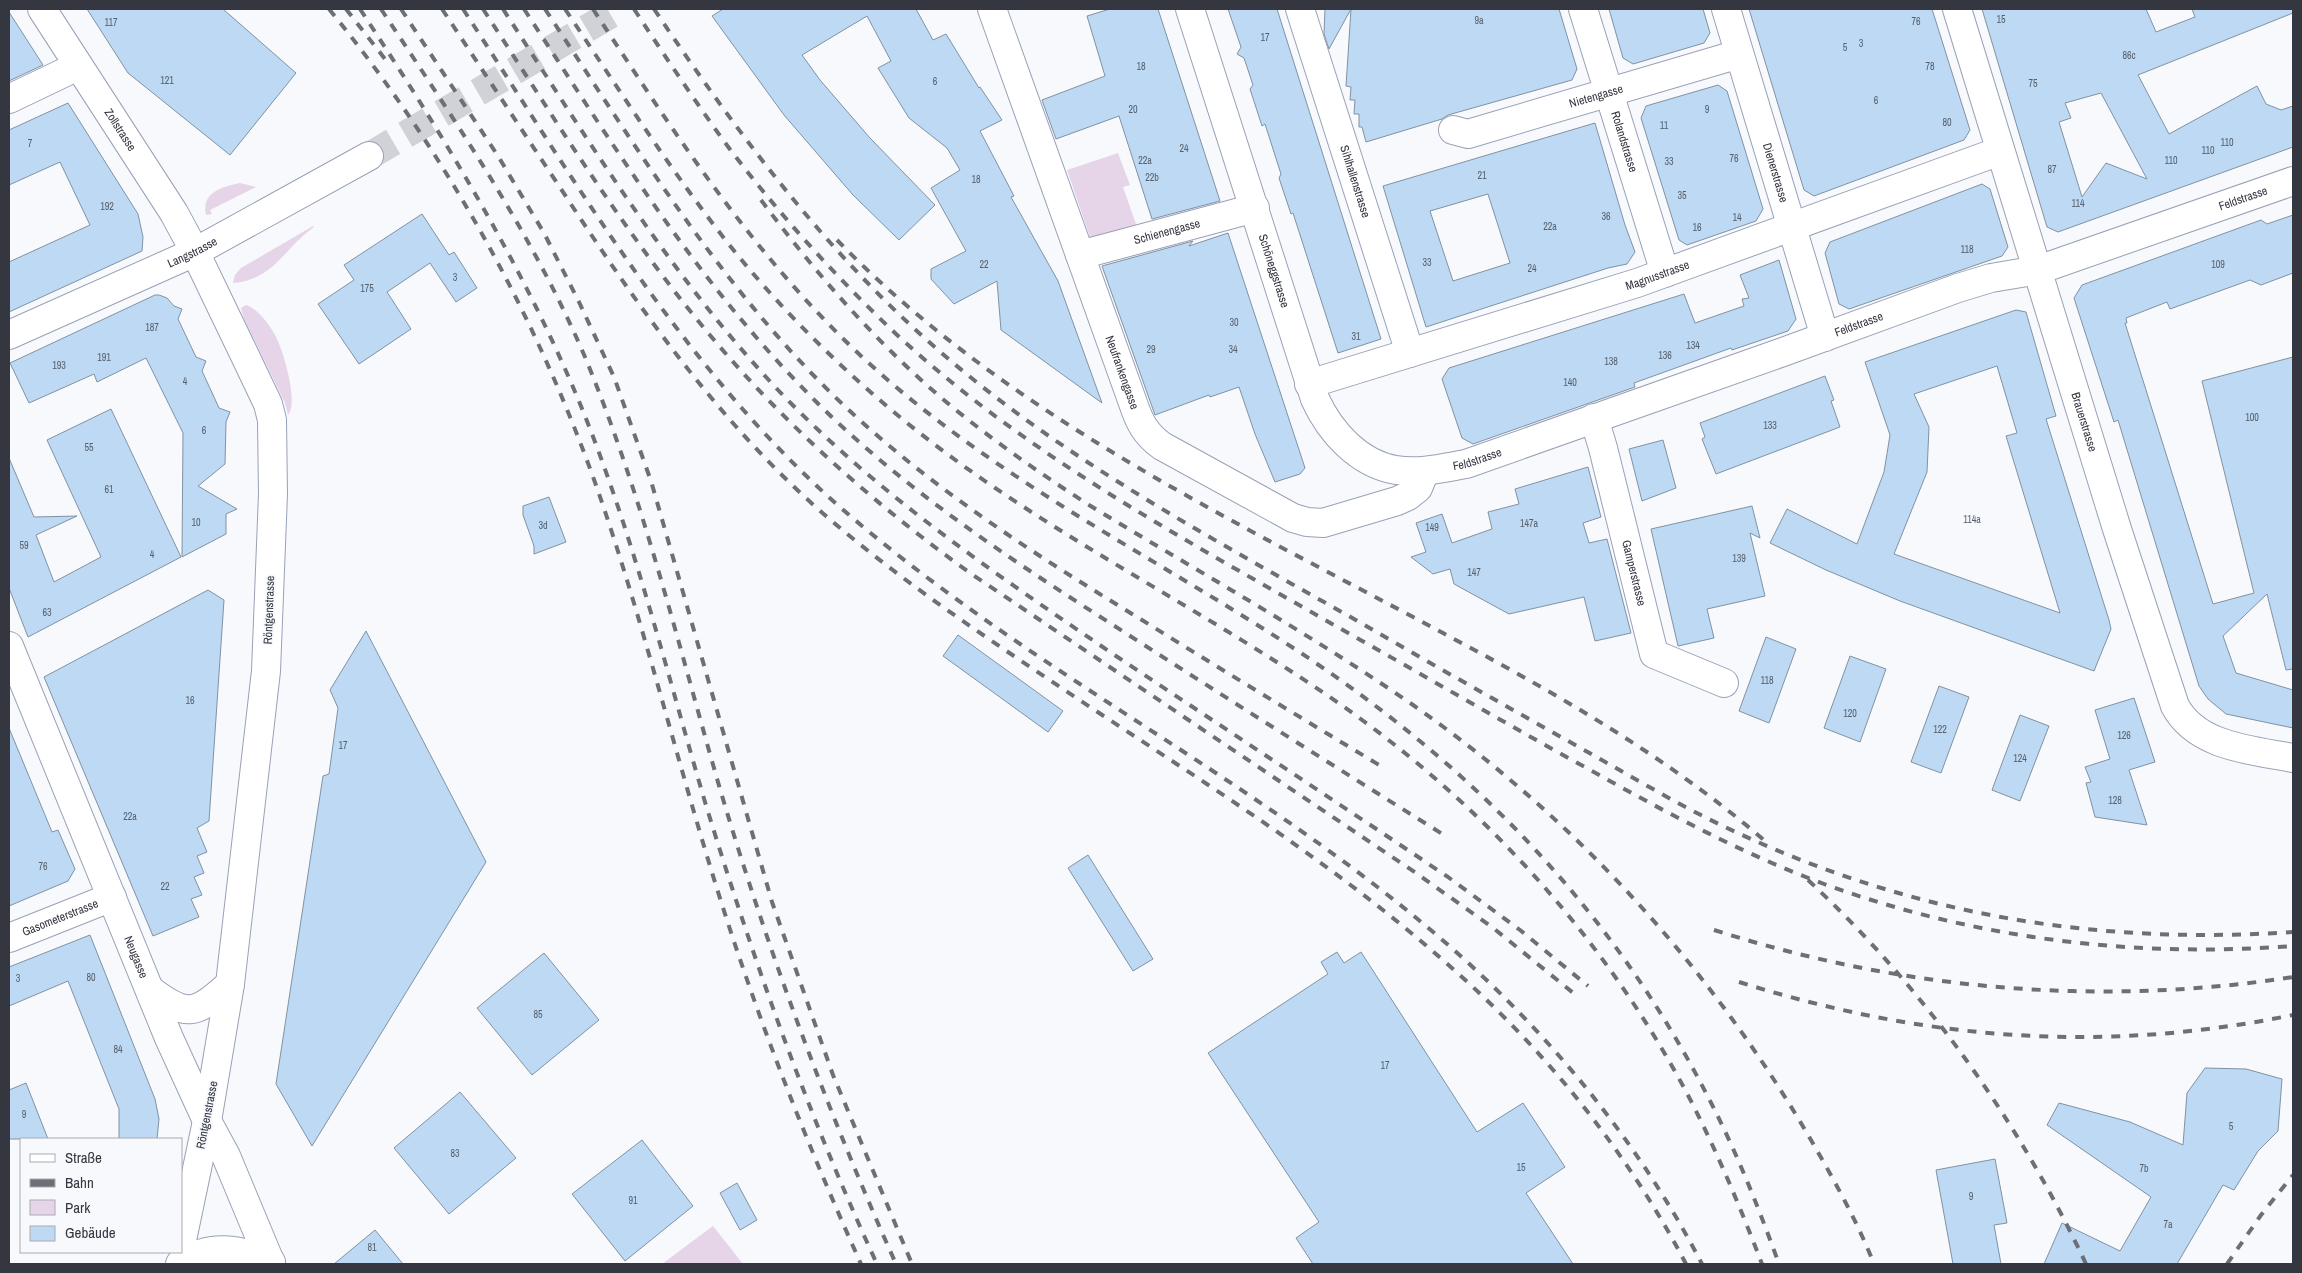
<svg xmlns="http://www.w3.org/2000/svg" width="2302" height="1273" font-family="'Archivo Narrow',sans-serif">
<rect width="100%" height="100%" fill="#f7f9fd"/>
<g fill="#e6d5e8">
<path d="M 1118,153 L 1130,185 L 1123,187 L 1137,227 L 1091,240 L 1067,170 Z"/>
<path d="M 240,183 L 256,187 L 210,210 L 212,214 L 206,215 C 201,192 222,187 240,183 Z"/>
<path d="M 313,226 L 314,227 C 283,249 275,279 233,283 L 235,275 L 241,268 Z"/>
<path d="M 246,305 C 258,309 269,324 275,335 C 283,349 299,403 288,415 L 285,403 L 244,319 L 241,308 Z"/>
<path d="M 713,1226 L 743,1264 L 662,1264 Z"/>
</g>
<g fill="#bed9f3" stroke="#8092a3" fill-rule="evenodd">
<path d="M 87,9 L 223,9 L 296,73 L 230,155 L 128,73 Z"/>
<path d="M 723,9 L 916,9 L 933,40 L 946,34 L 979,88 L 980,87 L 1002,120 L 980,131 L 1014,196 L 1011,197 L 1058,281 L 1102,403 L 1001,330 L 997,281 L 954,304 L 931,279 L 931,269 L 966,251 L 931,188 L 960,170 L 947,148 L 909,118 L 878,68 L 891,61 L 867,16 L 802,55 L 820,80 L 870,138 L 935,205 L 899,240 L 853,195 L 784,115 L 712,16 Z"/>
<path d="M 1110,9 L 1158,9 L 1220,201 L 1152,219 L 1119,116 L 1056,139 L 1042,100 L 1105,76 L 1087,16 Z"/>
<path d="M 1228,9 L 1277,9 L 1381,339 L 1338,353 L 1293,213 L 1291,214 L 1279,178 L 1281,174 L 1265,124 L 1262,126 L 1250,89 L 1253,85 L 1244,58 L 1237,54 L 1241,47 Z"/>
<path d="M 1325,9 L 1351,9 L 1329,49 L 1324,34 Z"/>
<path d="M 1351,9 L 1559,9 L 1577,69 L 1572,80 L 1448,115 L 1442,119 L 1366,142 L 1362,127 L 1359,127 L 1359,114 L 1354,114 L 1355,100 L 1350,100 L 1351,87 L 1346,86 Z"/>
<path d="M 1609,9 L 1703,9 L 1710,33 L 1704,43 L 1633,64 L 1623,58 Z"/>
<path d="M 1749,9 L 1932,9 L 1970,130 L 1964,140 L 1814,196 L 1804,190 Z"/>
<path d="M 1982,9 L 2146,9 L 2156,32 L 2195,17 L 2192,9 L 2293,9 L 2293,13 L 2138,75 L 2169,134 L 2257,86 L 2266,104 L 2281,110 L 2293,106 L 2293,147 L 2058,232 L 2047,227 ZM 2101,93 L 2147,179 L 2106,163 L 2082,197 L 2059,122 L 2071,118 L 2065,103 Z"/>
<path d="M 9,12 L 43,65 L 9,81 Z"/>
<path d="M 1718,85 L 1727,91 L 1763,209 L 1756,221 L 1687,245 L 1679,240 L 1641,118 L 1646,106 Z"/>
<path d="M 68,103 L 138,214 L 143,237 L 142,251 L 9,312 L 9,262 L 90,225 L 60,162 L 9,185 L 9,130 Z"/>
<path d="M 1595,123 L 1625,225 L 1635,252 L 1627,264 L 1608,268 L 1426,327 L 1383,186 ZM 1488,194 L 1510,263 L 1453,281 L 1430,211 Z"/>
<path d="M 1982,184 L 1990,189 L 2008,247 L 2002,256 L 1849,309 L 1839,304 L 1825,253 L 1830,242 Z"/>
<path d="M 422,214 L 449,255 L 454,252 L 477,288 L 456,302 L 430,263 L 387,292 L 411,329 L 359,364 L 318,304 L 354,280 L 344,265 Z"/>
<path d="M 2293,215 L 2293,273 L 2261,285 L 2250,280 L 2170,309 L 2167,302 L 2126,318 L 2127,323 L 2125,323 L 2213,604 L 2254,593 L 2202,381 L 2293,357 L 2293,669 L 2286,670 L 2267,594 L 2223,636 L 2236,673 L 2293,690 L 2293,728 L 2226,714 L 2208,699 L 2199,686 L 2118,420 L 2114,422 L 2074,298 L 2082,285 L 2261,220 L 2267,224 Z"/>
<path d="M 1228,233 L 1305,468 L 1300,474 L 1275,482 L 1255,434 L 1239,387 L 1210,397 L 1209,395 L 1155,415 L 1102,266 L 1193,241 L 1189,246 Z"/>
<path d="M 1779,260 L 1796,319 L 1788,331 L 1732,350 L 1731,348 L 1634,383 L 1635,387 L 1473,444 L 1462,438 L 1442,379 L 1449,368 L 1684,294 L 1695,323 L 1744,306 L 1742,299 L 1749,298 L 1740,275 Z"/>
<path d="M 155,295 L 159,295 L 167,298 L 174,306 L 182,309 L 178,319 L 196,357 L 206,361 L 202,371 L 214,397 L 219,408 L 230,412 L 226,422 L 225,464 L 198,486 L 237,509 L 226,514 L 226,534 L 182,557 L 183,433 L 146,358 L 97,382 L 94,374 L 29,403 L 10,363 Z"/>
<path d="M 2016,310 L 2026,312 L 2056,416 L 2046,419 L 2109,620 L 2111,629 L 2094,671 L 1900,601 L 1826,570 L 1770,543 L 1787,509 L 1857,544 L 1884,472 L 1890,435 L 1865,362 ZM 1997,366 L 2017,433 L 2006,436 L 2060,613 L 1894,554 L 1927,472 L 1929,427 L 1914,394 Z"/>
<path d="M 1825,376 L 1834,400 L 1831,401 L 1840,427 L 1716,474 L 1702,439 L 1705,437 L 1700,423 Z"/>
<path d="M 111,409 L 181,557 L 28,637 L 9,588 L 9,458 L 34,517 L 77,516 L 36,535 L 54,582 L 101,557 L 47,440 Z"/>
<path d="M 1663,440 L 1676,488 L 1642,501 L 1629,449 Z"/>
<path d="M 1588,467 L 1601,517 L 1583,523 L 1589,543 L 1607,539 L 1631,633 L 1595,641 L 1584,597 L 1509,614 L 1454,584 L 1450,569 L 1433,574 L 1411,557 L 1426,552 L 1416,523 L 1442,514 L 1452,543 L 1492,529 L 1488,512 L 1519,504 L 1515,489 Z"/>
<path d="M 549,497 L 566,542 L 534,554 L 534,546 L 523,515 L 523,506 Z"/>
<path d="M 1752,506 L 1760,538 L 1750,533 L 1765,596 L 1707,609 L 1714,638 L 1678,646 L 1651,529 Z"/>
<path d="M 208,590 L 224,600 L 209,821 L 197,828 L 207,852 L 197,856 L 204,873 L 194,877 L 202,895 L 191,899 L 199,917 L 153,936 L 44,677 Z"/>
<path d="M 366,631 L 486,862 L 312,1146 L 276,1084 L 323,776 L 329,774 L 338,708 L 330,690 Z"/>
<path d="M 958,635 L 1063,711 L 1048,732 L 943,656 Z"/>
<path d="M 1766,637 L 1796,649 L 1769,723 L 1739,711 Z"/>
<path d="M 1850,656 L 1886,669 L 1860,742 L 1824,728 Z"/>
<path d="M 1939,686 L 1969,697 L 1941,773 L 1911,762 Z"/>
<path d="M 2134,698 L 2155,762 L 2129,770 L 2147,825 L 2095,817 L 2086,783 L 2091,782 L 2085,767 L 2110,759 L 2095,710 Z"/>
<path d="M 2020,715 L 2049,726 L 2020,801 L 1992,790 Z"/>
<path d="M 9,728 L 52,832 L 58,830 L 75,869 L 68,881 L 9,906 Z"/>
<path d="M 1088,855 L 1153,959 L 1133,971 L 1068,868 Z"/>
<path d="M 90,935 L 155,1099 L 159,1119 L 157,1139 L 119,1139 L 119,1109 L 68,981 L 9,1006 L 9,967 Z"/>
<path d="M 1337,952 L 1344,963 L 1361,952 L 1477,1132 L 1523,1103 L 1565,1167 L 1526,1193 L 1573,1264 L 1313,1264 L 1296,1238 L 1319,1222 L 1208,1053 L 1328,974 L 1321,962 Z"/>
<path d="M 544,953 L 599,1020 L 532,1075 L 477,1008 Z"/>
<path d="M 2205,1068 L 2246,1069 L 2282,1079 L 2278,1131 L 2258,1151 L 2234,1190 L 2223,1185 L 2177,1264 L 2044,1264 L 2062,1223 L 2120,1251 L 2151,1197 L 2047,1125 L 2059,1103 L 2130,1122 L 2183,1145 L 2187,1093 Z"/>
<path d="M 26,1083 L 48,1139 L 9,1139 L 9,1090 Z"/>
<path d="M 460,1092 L 516,1158 L 449,1214 L 394,1148 Z"/>
<path d="M 642,1140 L 693,1206 L 625,1261 L 572,1194 Z"/>
<path d="M 1995,1159 L 2007,1223 L 1994,1225 L 2001,1264 L 1953,1264 L 1936,1170 Z"/>
<path d="M 737,1183 L 757,1220 L 740,1230 L 720,1193 Z"/>
<path d="M 375,1230 L 403,1264 L 334,1264 Z"/>
</g>
<g fill="none" stroke-linecap="round" stroke-linejoin="round">
<path stroke="#d0d2d7" stroke-width="28" stroke-dasharray="28 14" stroke-linecap="butt" d="M 369,156 L 620,9"/>
<defs>
<g id="minor">
<path id="s1" d="M 42,9 L 174,213 L 195,252 L 247,360 L 268,404 L 272,420 L 273,494 L 266,671 L 230,984 L 207,1121 L 181,1245"/>
<path id="s2" d="M 1300,9 L 1410,353"/>
<path id="s3" d="M 1583,9 L 1665,273"/>
<path id="s4" d="M 1726,9 L 1825,337"/>
<path id="s5" d="M 1957,9 L 2117,529 L 2175,706 C 2197,747 2252,750 2293,758"/>
<path d="M 9,99 L 78,66"/>
<path id="s6" d="M 1453,130 L 1468,134 L 1739,54"/>
<path id="s7" d="M 1080,255 L 1255,208"/>
<path id="s8" d="M 1309,384 L 1637,283 L 2000,151"/>
<path id="s9" d="M 1594,418 L 1603,448 L 1654,654 L 1724,683"/>
<path id="s10" d="M 9,646 L 169,1038 L 207,1121 L 226,1156 L 271,1264"/>
<path id="s11" d="M 9,938 L 112,897"/>
<path d="M 150,990 C 188,1019 196,1014 230,984"/>
<path d="M 180,1264 C 210,1243 239,1249 271,1262"/>
</g>
<g id="tertiary">
<path id="s12" d="M 992,9 L 1133,403 C 1139,421 1145,434 1162,446 L 1293,518 L 1307,522 L 1323,523 L 1397,501 L 1408,496 L 1418,488 L 1425,471"/>
<path id="s13" d="M 1190,9 L 1315,399 C 1330,432 1359,464 1396,470 C 1419,474 1443,468 1466,464 L 1783,352 L 1958,288 L 1991,278 L 2038,270 L 2293,181"/>
<path id="s14" d="M 9,335 L 195,252 L 369,156"/>
</g>
</defs>
<use href="#minor" stroke="#9aa1b7" stroke-width="30"/>
<use href="#tertiary" stroke="#9aa1b7" stroke-width="30"/>
<use href="#minor" stroke="#fff" stroke-width="28"/>
<use href="#tertiary" stroke="#fff" stroke-width="28"/>
<g stroke="#6d6f77" stroke-width="4" stroke-dasharray="9 9" stroke-linecap="butt">
<path d="M 329,9 C 445,151 536,315 597,488 C 646,629 680,775 726,917 C 764,1035 810,1151 861,1264"/>
<path d="M 346,9 L 385,59"/>
<path d="M 360,9 C 445,138 527,272 585,416 C 635,542 667,673 705,802 C 753,959 808,1115 877,1264"/>
<path d="M 381,9 C 455,121 532,233 585,357 C 643,497 678,644 720,789 C 768,951 827,1110 896,1264"/>
<path d="M 401,9 L 498,156 L 544,233 L 579,302 L 614,377 L 651,481 L 772,902 L 833,1075 L 912,1264"/>
<path d="M 442,9 C 482,69 521,129 561,189 C 638,307 719,423 826,516 C 901,581 984,636 1066,691 C 1198,779 1335,863 1453,969 C 1547,1052 1628,1153 1686,1264"/>
<path d="M 463,9 C 580,188 689,380 855,520 C 1038,675 1257,781 1439,937 C 1546,1029 1637,1139 1702,1264"/>
<path d="M 483,9 C 555,119 624,233 709,334 C 785,425 874,504 970,573 L 1416,873 L 1492,927 L 1577,996"/>
<path d="M 503,9 C 588,140 670,275 778,390 C 878,495 997,575 1116,656 C 1227,730 1338,803 1448,877 L 1520,930 L 1588,986"/>
<path d="M 524,9 C 608,137 689,269 795,380 C 891,482 1008,558 1124,632 C 1231,701 1337,768 1444,835"/>
<path d="M 545,9 C 631,139 712,273 822,384 C 916,479 1029,551 1142,620 C 1222,670 1303,719 1384,768"/>
<path d="M 565,9 C 618,88 669,168 727,242 C 777,305 834,362 895,413 C 1023,520 1174,593 1312,685 C 1471,790 1603,932 1691,1101 C 1718,1154 1741,1209 1762,1264"/>
<path d="M 593,9 C 682,145 770,281 896,387 C 1014,487 1152,557 1281,640 C 1463,757 1606,900 1706,1093 C 1735,1148 1758,1206 1779,1264"/>
<path d="M 634,9 C 665,56 696,103 729,148 C 779,214 835,276 895,333 C 1027,456 1186,540 1341,629 C 1425,676 1508,725 1592,771 C 1667,813 1743,854 1824,884 C 1975,939 2134,958 2293,946"/>
<path d="M 654,9 C 734,128 820,245 928,341 C 1055,455 1206,535 1354,619 C 1433,665 1513,710 1593,755 C 1641,782 1689,811 1740,834 C 1918,916 2098,945 2293,932"/>
<path d="M 761,200 C 817,275 879,346 951,406 C 995,442 1041,474 1089,505 C 1197,571 1309,633 1413,705 C 1576,819 1711,968 1811,1140 C 1834,1180 1857,1221 1874,1264"/>
<path d="M 837,240 C 1007,415 1231,519 1443,633 C 1555,693 1668,757 1765,841"/>
<path d="M 1808,880 C 1924,988 2019,1121 2086,1264"/>
<path d="M 1714,930 C 1902,990 2099,1007 2293,977"/>
<path d="M 1739,982 C 1924,1040 2102,1054 2293,1015"/>
<path d="M 2227,1264 L 2261,1215 L 2293,1175"/>
</g>
</g>
<g text-anchor="middle" dominant-baseline="central" stroke-width="4" stroke-linejoin="round" paint-order="stroke">
<g font-size="10" fill="#56606d">
<text x="2001" y="19">15</text>
<text x="1479" y="20">9a</text>
<text x="1916" y="21">76</text>
<text x="111" y="22">117</text>
<text x="1265" y="37">17</text>
<text x="1861" y="43">3</text>
<text x="1845" y="47">5</text>
<text x="2129" y="55">86c</text>
<text x="1141" y="66">18</text>
<text x="1930" y="66">78</text>
<text x="167" y="80">121</text>
<text x="935" y="81">6</text>
<text x="2033" y="83">75</text>
<text x="1876" y="100">6</text>
<text x="1133" y="109">20</text>
<text x="1707" y="109">9</text>
<text x="1947" y="122">80</text>
<text x="1664" y="125">11</text>
<text x="2227" y="142">110</text>
<text x="30" y="143">7</text>
<text x="1184" y="148">24</text>
<text x="2208" y="150">110</text>
<text x="1734" y="158">76</text>
<text x="1145" y="160">22a</text>
<text x="2171" y="160">110</text>
<text x="1669" y="161">33</text>
<text x="2052" y="169">87</text>
<text x="1482" y="175">21</text>
<text x="1152" y="177">22b</text>
<text x="976" y="179">18</text>
<text x="1682" y="195">35</text>
<text x="2078" y="203">114</text>
<text x="107" y="206">192</text>
<text x="1606" y="216">36</text>
<text x="1737" y="217">14</text>
<text x="1550" y="226">22a</text>
<text x="1697" y="227">16</text>
<text x="1967" y="249">118</text>
<text x="1427" y="262">33</text>
<text x="984" y="264">22</text>
<text x="2218" y="264">109</text>
<text x="1532" y="268">24</text>
<text x="455" y="277">3</text>
<text x="367" y="288">175</text>
<text x="1234" y="322">30</text>
<text x="152" y="327">187</text>
<text x="1356" y="336">31</text>
<text x="1693" y="345">134</text>
<text x="1151" y="349">29</text>
<text x="1233" y="349">34</text>
<text x="1665" y="355">136</text>
<text x="104" y="357">191</text>
<text x="1611" y="361">138</text>
<text x="59" y="365">193</text>
<text x="185" y="381">4</text>
<text x="1570" y="382">140</text>
<text x="2252" y="417">100</text>
<text x="1770" y="425">133</text>
<text x="204" y="430">6</text>
<text x="89" y="447">55</text>
<text x="109" y="489">61</text>
<text x="1972" y="519">114a</text>
<text x="196" y="522">10</text>
<text x="1529" y="523">147a</text>
<text x="543" y="525">3d</text>
<text x="1432" y="527">149</text>
<text x="24" y="545">59</text>
<text x="152" y="554">4</text>
<text x="1739" y="558">139</text>
<text x="1474" y="572">147</text>
<text x="47" y="612">63</text>
<text x="1767" y="680">118</text>
<text x="190" y="700">16</text>
<text x="1850" y="713">120</text>
<text x="1940" y="729">122</text>
<text x="2124" y="735">126</text>
<text x="343" y="745">17</text>
<text x="2020" y="758">124</text>
<text x="2115" y="800">128</text>
<text x="130" y="816">22a</text>
<text x="43" y="866">76</text>
<text x="165" y="886">22</text>
<text x="91" y="977">80</text>
<text x="18" y="978">3</text>
<text x="538" y="1014">85</text>
<text x="118" y="1049">84</text>
<text x="1385" y="1065">17</text>
<text x="24" y="1114">9</text>
<text x="2231" y="1126">5</text>
<text x="455" y="1153">83</text>
<text x="1521" y="1167">15</text>
<text x="2144" y="1168">7b</text>
<text x="1971" y="1196">9</text>
<text x="633" y="1200">91</text>
<text x="2168" y="1224">7a</text>
<text x="372" y="1247">81</text>
</g>
<g font-size="12" fill="#343740" stroke="#f7f9fd">
<text stroke="none"><textPath href="#s6" startOffset="149">Nietengasse</textPath></text>
<text stroke="none"><textPath href="#s1" startOffset="144">Zollstrasse</textPath></text>
<text stroke="none"><textPath href="#s3" startOffset="139">Rolandstrasse</textPath></text>
<text stroke="none"><textPath href="#s4" startOffset="171">Dienerstrasse</textPath></text>
<text stroke="none"><textPath href="#s2" startOffset="181">Sihlhallenstrasse</textPath></text>
<text stroke="none"><textPath href="#s13" startOffset="1414">Feldstrasse</textPath></text>
<text stroke="none"><textPath href="#s7" startOffset="90">Schienengasse</textPath></text>
<text stroke="none"><textPath href="#s14" startOffset="201">Langstrasse</textPath></text>
<text stroke="none"><textPath href="#s13" startOffset="275">Schöneggstrasse</textPath></text>
<text stroke="none"><textPath href="#s8" startOffset="365">Magnusstrasse</textPath></text>
<text stroke="none"><textPath href="#s13" startOffset="1009">Feldstrasse</textPath></text>
<text stroke="none"><textPath href="#s12" startOffset="386">Neufrankengasse</textPath></text>
<text stroke="none"><textPath href="#s5" startOffset="432">Brauerstrasse</textPath></text>
<text stroke="none"><textPath href="#s13" startOffset="604">Feldstrasse</textPath></text>
<text stroke="none"><textPath href="#s9" startOffset="160">Gamperstrasse</textPath></text>
<text transform="translate(269 610) rotate(-88)">Röntgenstrasse</text>
<text stroke="none"><textPath href="#s11" startOffset="55">Gasometerstrasse</textPath></text>
<text stroke="none"><textPath href="#s10" startOffset="336">Neugasse</textPath></text>
<text transform="translate(207 1115) rotate(-79)">Röntgenstrasse</text>
</g>
</g>
<rect width="2302" height="1273" fill="none" stroke="#343740" stroke-width="20"/>
<rect x="20" y="1138" width="162" height="115" fill="#f7f9fd" stroke="#a9abb1"/>
<rect x="30" y="1154" width="25" height="8" fill="#ffffff" stroke="#a9abb1"/>
<text x="65" y="1163" font-size="15" fill="#343740">Straße</text>
<rect x="30" y="1179" width="25" height="8" fill="#6d6f77" stroke="#a9abb1"/>
<text x="65" y="1188" font-size="15" fill="#343740">Bahn</text>
<rect x="30" y="1200" width="25" height="15" fill="#e6d5e8" stroke="#a9abb1"/>
<text x="65" y="1213" font-size="15" fill="#343740">Park</text>
<rect x="30" y="1226" width="25" height="15" fill="#bed9f3" stroke="#a9abb1"/>
<text x="65" y="1238" font-size="15" fill="#343740">Gebäude</text>
</svg>
